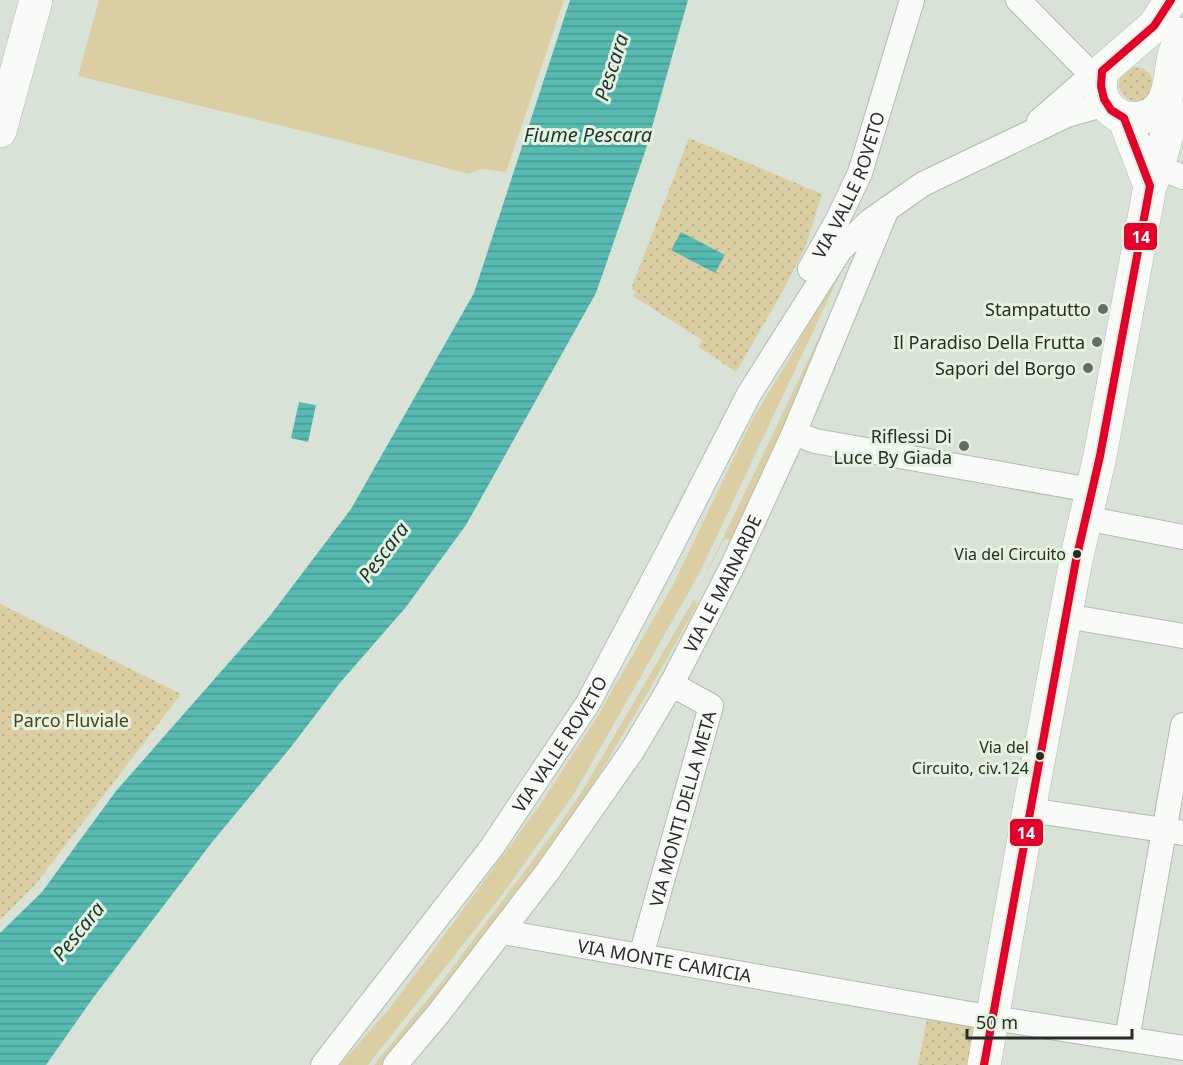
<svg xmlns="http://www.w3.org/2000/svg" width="1183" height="1065" font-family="'Noto Sans',sans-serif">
<defs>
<pattern id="park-dots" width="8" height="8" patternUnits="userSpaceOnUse" patternTransform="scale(1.5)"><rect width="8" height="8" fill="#dbcea2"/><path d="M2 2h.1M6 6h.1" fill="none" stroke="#bcb18b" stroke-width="1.8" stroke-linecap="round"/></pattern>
<pattern id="water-rules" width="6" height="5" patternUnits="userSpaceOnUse" patternTransform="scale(1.5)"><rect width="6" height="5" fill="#58bbb2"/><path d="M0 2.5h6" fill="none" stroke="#499891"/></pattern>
</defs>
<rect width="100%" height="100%" fill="#d9e2d7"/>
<g fill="#dbcea2">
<path d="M 99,0 L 564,0 L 506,172 L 481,169 L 469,174 L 356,144 L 78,76 Z"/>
<path d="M 855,242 L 699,574 L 574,794 L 499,899 L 368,1065 L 340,1065 L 388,1010 L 411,980 L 540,805 L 596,719 L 674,583 L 751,422 L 791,356 L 815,308 Z"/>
<path d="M 846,285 L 802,392 L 731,540 L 724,539 L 694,599 L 697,605 C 658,674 620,743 577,809 C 519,898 450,981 386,1065 L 374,1065 L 441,983 L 559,825 L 581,793 L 694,599 L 832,310 Z"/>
</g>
<g fill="url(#park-dots)">
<circle cx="1136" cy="84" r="17"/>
<path d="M 689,138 L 822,194 L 805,248 L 781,294 L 736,372 L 699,347 L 702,340 L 633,296 L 636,292 L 631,289 Z"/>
<path d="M 0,604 L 181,694 L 35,885 L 0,920 Z"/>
<path d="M 928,1014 L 979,1023 L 971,1065 L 918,1065 Z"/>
</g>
<g fill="url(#water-rules)">
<path d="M 570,0 L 688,0 L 645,152 L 596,293 L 466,525 L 406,607 L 339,684 L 291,747 L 213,841 L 93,998 L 46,1065 L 0,1065 L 0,933 L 42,892 L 116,791 L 269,617 L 351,509 L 474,293 Z"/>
<path d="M 681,232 L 725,255 L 715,273 L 671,250 Z"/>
<path d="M 299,402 L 316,405 L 308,442 L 291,438 Z"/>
</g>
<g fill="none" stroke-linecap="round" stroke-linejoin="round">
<defs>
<g id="street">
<path d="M 1018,0 L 1092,75"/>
<path d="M 1039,121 L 1092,75 L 1102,71"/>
<path d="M 1158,167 L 1183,177"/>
<path id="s1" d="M 810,269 L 837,221 L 860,173 L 912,0"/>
<path d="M 794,433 L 815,441 L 1091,490"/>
<path d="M 1085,518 L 1183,537"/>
<path d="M 1066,616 L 1183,636"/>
<path d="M 1029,810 L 1183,833"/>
<path id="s2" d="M 503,932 L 993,1018 L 1183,1048"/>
<path id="s3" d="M 641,956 L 711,706 L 671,684"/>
<path d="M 1127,1039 L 1183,725"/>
<path id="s4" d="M 323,1065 L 492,847 L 588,703 L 665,558 L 749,394 L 840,250 L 870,221 L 923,184 L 1067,115 L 1106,104"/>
<path id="s5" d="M 395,1065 L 438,1014 L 548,871 L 632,751 L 669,689 L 732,567 L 794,433 L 887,209"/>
</g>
<g id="secondary">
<path d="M 1171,0 L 1154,26 L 1102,71 C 1099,85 1099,98 1110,109 C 1118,117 1128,120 1140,118 C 1171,113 1169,80 1174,55 C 1176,48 1180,40 1183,34"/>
<path d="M 1124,118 L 1150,186"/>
<path d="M 984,1065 L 1029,810 L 1076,560 L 1100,456 L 1150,186 L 1158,167 L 1169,127 L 1166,100"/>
</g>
<path id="highway" d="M 0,131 L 36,0"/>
</defs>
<use href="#street" stroke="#b4bab2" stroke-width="26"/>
<use href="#secondary" stroke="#b4bab2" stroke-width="34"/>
<use href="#highway" stroke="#b4bab2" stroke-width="34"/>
<use href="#street" stroke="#f9fbf9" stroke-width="24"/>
<use href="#secondary" stroke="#f9fbf9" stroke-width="33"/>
<use href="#highway" stroke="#f9fbf9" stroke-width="33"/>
<defs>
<path id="bus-1" d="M 984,1065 L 1076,560 L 1100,456 L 1150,186 L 1124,118 L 1111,110 L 1104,99 L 1101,86 L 1102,71 L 1154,26 L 1171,0"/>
</defs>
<use href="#bus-1" stroke="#e4f3df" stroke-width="12"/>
<use href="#bus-1" stroke="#e4002b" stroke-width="8"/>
</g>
<g fill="#656c63" stroke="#e4f3df" stroke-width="2">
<circle cx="1103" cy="309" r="6"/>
<circle cx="1097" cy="342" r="6"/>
<circle cx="1088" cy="368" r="6"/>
<circle cx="964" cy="446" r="6"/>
</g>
<g fill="#272d25" stroke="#e4f3df" stroke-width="2">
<circle cx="1077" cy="554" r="5"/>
<circle cx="1040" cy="756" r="5"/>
</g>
<g text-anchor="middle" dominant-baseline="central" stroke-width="6" stroke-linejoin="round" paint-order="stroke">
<g font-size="16" fill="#272d25" stroke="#e4f3df" text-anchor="end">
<text x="1066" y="554">Via del Circuito</text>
<text x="1029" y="747">Via del<tspan x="1029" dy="21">Circuito, civ.124</tspan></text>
</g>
<g font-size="18" fill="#272d25" stroke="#e4f3df">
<text stroke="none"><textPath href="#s1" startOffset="93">VIA VALLE ROVETO</textPath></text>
<text stroke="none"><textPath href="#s5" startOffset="584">VIA LE MAINARDE</textPath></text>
<text stroke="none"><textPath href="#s4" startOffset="399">VIA VALLE ROVETO</textPath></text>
<text stroke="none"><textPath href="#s3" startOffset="153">VIA MONTI DELLA META</textPath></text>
<text stroke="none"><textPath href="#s2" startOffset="164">VIA MONTE CAMICIA</textPath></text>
</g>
<g font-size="18" fill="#272d25" stroke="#e4f3df" text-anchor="end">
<text x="1091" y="309">Stampatutto</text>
<text x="1085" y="342">Il Paradiso Della Frutta</text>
<text x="1076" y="368">Sapori del Borgo</text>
<text x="952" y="436">Riflessi Di<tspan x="952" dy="21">Luce By Giada</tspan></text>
</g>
<g font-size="18" fill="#4e3f1c" stroke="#e4f3df">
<text x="71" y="720">Parco Fluviale</text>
</g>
<g font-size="20" font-style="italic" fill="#1f3533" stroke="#e4f3df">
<text transform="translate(611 67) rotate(-72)">Pescara</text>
<text x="588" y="134">Fiume Pescara</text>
<text transform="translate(383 552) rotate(-53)">Pescara</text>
<text transform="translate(78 931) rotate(-51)">Pescara</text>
</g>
</g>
<g stroke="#e4f3df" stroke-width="2">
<rect x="1123" y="222" width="35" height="29" rx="6" fill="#e4002b"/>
<rect x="1009" y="818" width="35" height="29" rx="6" fill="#e4002b"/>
</g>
<g font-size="16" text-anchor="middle" font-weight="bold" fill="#fff">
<text x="1141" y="243">14</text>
<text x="1026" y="839">14</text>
</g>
<path d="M967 1029v9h165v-9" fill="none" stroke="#272d25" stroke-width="3"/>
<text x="976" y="1029" font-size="18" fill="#272d25" stroke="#e4f3df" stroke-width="4.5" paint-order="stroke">50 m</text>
</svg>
